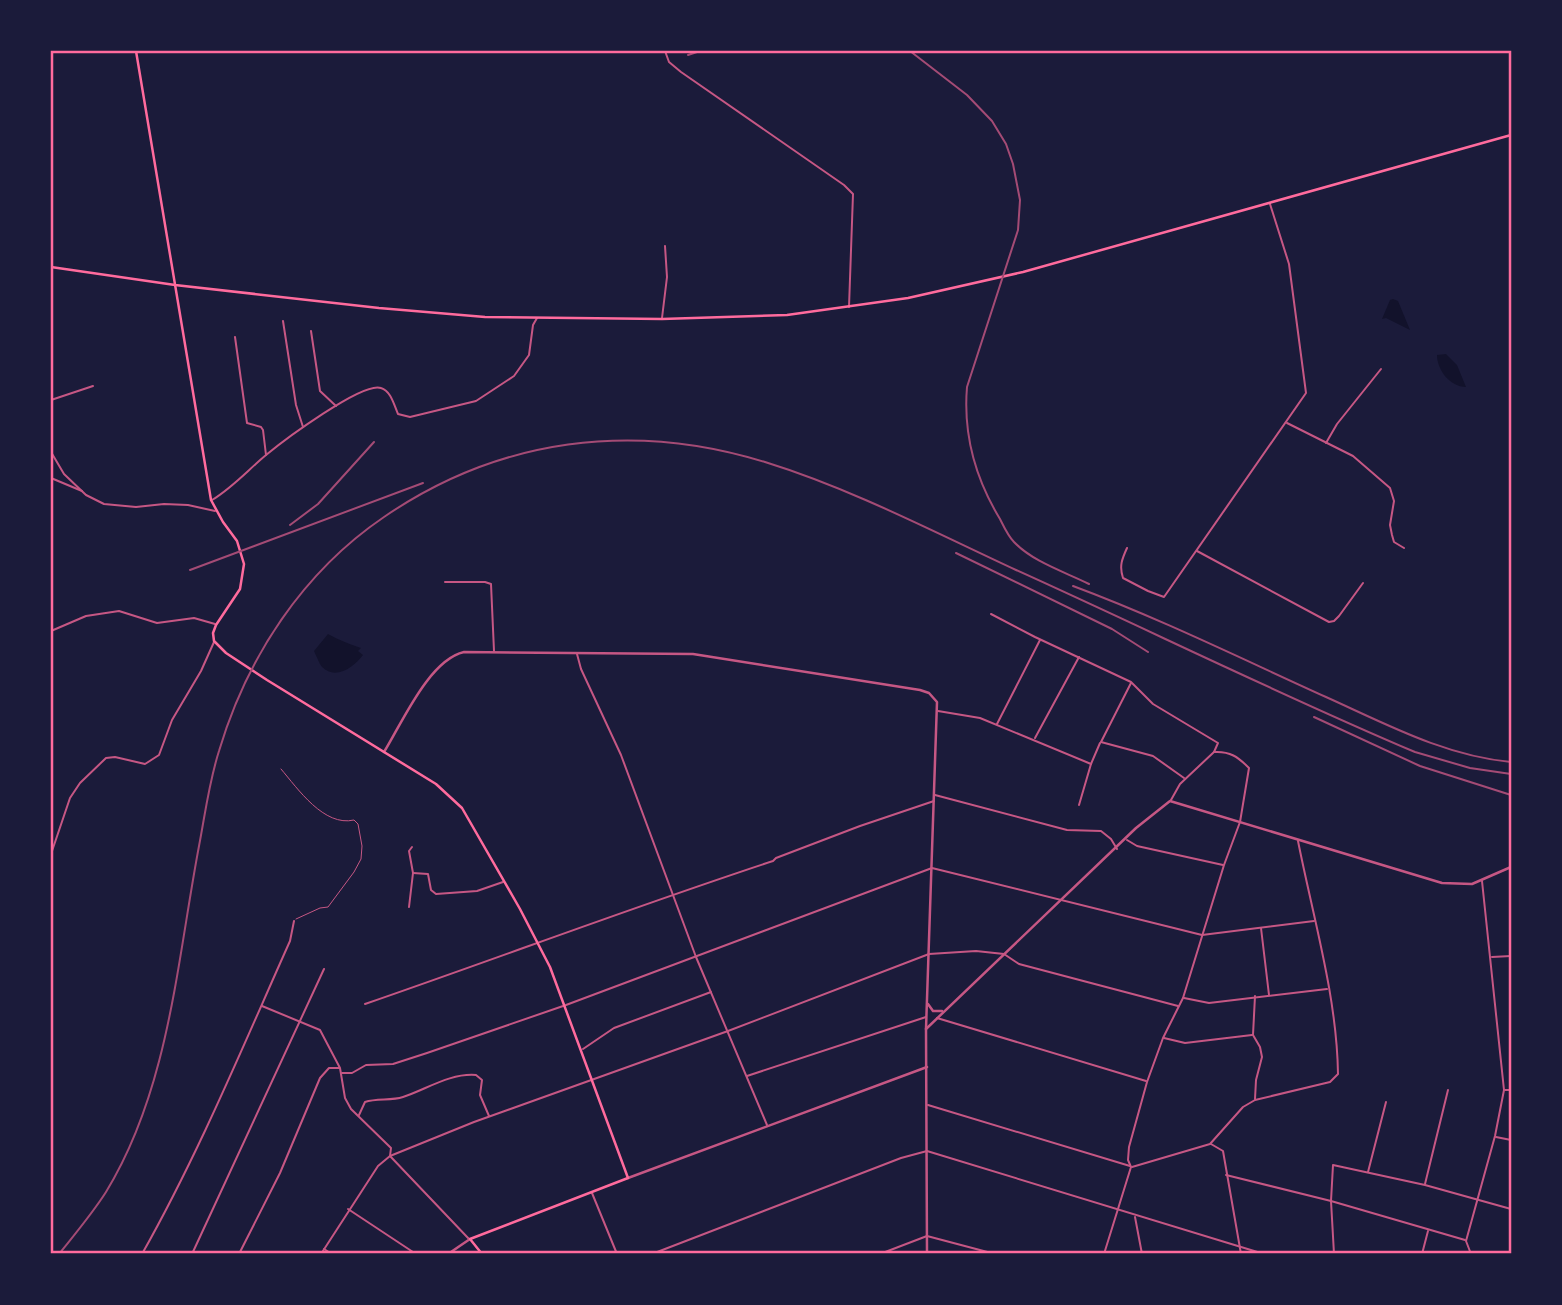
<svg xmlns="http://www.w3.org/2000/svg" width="1562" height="1305" font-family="Rubik,sans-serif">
<rect width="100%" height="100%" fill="#1b1b3a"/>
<g fill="#12122b">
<path d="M 1393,299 L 1398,301 L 1410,330 L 1386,318 L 1382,319 L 1390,300 Z"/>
<path d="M 1446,354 L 1457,365 L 1466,387 C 1450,387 1437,370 1437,355 Z"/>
<path d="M 328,634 C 339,640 349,644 361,648 L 358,651 L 363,655 C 355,666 336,681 322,667 C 319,663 316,655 314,651 Z"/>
</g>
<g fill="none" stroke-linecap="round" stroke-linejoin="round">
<path stroke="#c65784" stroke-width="1" d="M 281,769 C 298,789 324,827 354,820 L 358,824 L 362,846 L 361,859 L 354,872 L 328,907 L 320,908 L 296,919"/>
<g stroke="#c65784" stroke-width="2">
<path d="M 665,51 L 669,62 L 681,72 L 844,185 L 853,194 L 849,307"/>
<path d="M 662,318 L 667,277 L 665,246"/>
<path d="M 283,321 L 296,405 L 303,427"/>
<path d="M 311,331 L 320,391 L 336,406"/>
<path d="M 235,337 L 247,423 L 261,427 L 263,430 L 266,455"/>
<path d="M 51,400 L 93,386"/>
<path d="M 1287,423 L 1353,456 L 1390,488 L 1394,501 L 1390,525 L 1392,535 L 1394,542 L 1404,548"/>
<path d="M 1326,443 L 1337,424 L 1381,369"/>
<path d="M 51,452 L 64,474 L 86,495 L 104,504 L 136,507 L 164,504 L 188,505 L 215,511"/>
<path d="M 51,478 L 82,491"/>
<path d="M 212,500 C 232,488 248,470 266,455 C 283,441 363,381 381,388 C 391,391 394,405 398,414 L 410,417 L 476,401 L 514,376 L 529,355 L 533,325 L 537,318"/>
<path d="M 1127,548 C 1122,559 1119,566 1123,578 L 1148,591 L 1164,597 L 1306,393 L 1289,264 L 1270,204"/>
<path d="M 1197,551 L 1329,622 L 1334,621 L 1339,616 L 1363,583"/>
<path d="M 445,582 L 485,582 L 491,584 L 494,651"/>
<path d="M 991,614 L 1035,637 L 1131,682 L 1153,704 L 1218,743 L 1214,752 L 1180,784 L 1171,800"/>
<path d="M 51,631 L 86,616 L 119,611 L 157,623 L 194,618 L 215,624"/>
<path d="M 577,654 L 581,669 L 621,755 L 696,957 L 767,1125"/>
<path d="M 1131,683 L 1101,742 L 1153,756 L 1184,778"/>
<path d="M 938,711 L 980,718 L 1091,764"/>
<path d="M 997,724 L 1040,640"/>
<path d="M 1035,738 L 1079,657"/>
<path d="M 935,795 L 1067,830 L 1101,831 L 1111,839 L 1117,849"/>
<path d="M 1079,805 L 1091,764 L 1100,743"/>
<path d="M 1127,840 L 1137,846 L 1223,865"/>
<path d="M 51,854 L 70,798 L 80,783 L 106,758 L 115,757 L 145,764 L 159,755 L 172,720 L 201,671 L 214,642"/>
<path d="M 413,873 L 428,874 L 431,890 L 436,894 L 477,891 L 503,882"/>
<path d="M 409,907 L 413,873 L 409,851 L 412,847"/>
<path d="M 1261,928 L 1269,995"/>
<path d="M 1492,957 L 1511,956"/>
<path d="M 1184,998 L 1209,1003 L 1327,989"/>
<path d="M 365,1004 C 501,957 636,906 773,861 L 776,858 L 860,826 L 934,801"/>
<path d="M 262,1006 L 320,1030 L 340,1068 L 345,1098 L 351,1109 L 391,1148 L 390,1156 L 469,1239"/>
<path d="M 937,1018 L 1146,1081"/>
<path d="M 1164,1038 L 1185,1043 L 1252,1035"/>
<path d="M 583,1049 L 614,1028 L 711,992"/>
<path d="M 342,1073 L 352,1073 L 366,1065 L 393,1064 L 427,1053 L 566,1005 L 932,868 L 1202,935 L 1314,921"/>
<path d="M 747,1076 L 926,1017"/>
<path d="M 1505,1090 L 1511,1090"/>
<path d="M 1255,1099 L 1256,1080 L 1262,1057 L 1260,1047 L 1253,1035 L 1255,996"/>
<path d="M 928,1105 L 1130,1166"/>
<path d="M 359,1115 L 365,1102 C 377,1098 391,1101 403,1097 C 427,1089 450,1073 476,1075 L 482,1080 L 480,1095 L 489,1116"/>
<path d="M 1496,1137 L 1511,1140"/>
<path d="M 1211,1144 L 1223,1151 L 1241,1254"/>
<path d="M 1132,1167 L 1210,1144 L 1243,1107 L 1255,1100 L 1330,1082 L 1338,1074 C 1337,997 1313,917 1298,841"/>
<path d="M 1368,1172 L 1386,1102"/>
<path d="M 1226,1175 L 1331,1201 L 1465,1240"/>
<path d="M 1425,1184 L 1448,1090"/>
<path d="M 592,1193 L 617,1254"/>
<path d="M 348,1209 L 416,1254"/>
<path d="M 1135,1217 L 1142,1254"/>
<path d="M 324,1249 L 332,1254"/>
<path d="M 142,1254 C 199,1153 243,1046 290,941 L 294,921"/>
<path d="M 192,1254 L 324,969"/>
<path d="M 239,1254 L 280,1173 L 320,1078 L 329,1068 L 339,1068"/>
<path d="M 321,1254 L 378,1166 L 390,1156 L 474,1122 L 728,1031 L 929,954 L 976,951 L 1004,954 L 1019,964 L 1178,1006"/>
<path d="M 652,1254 L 901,1158 L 927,1151 L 1264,1254"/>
<path d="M 880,1254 L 927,1236 L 995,1254"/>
<path d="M 1104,1254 L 1131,1167 L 1128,1160 L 1129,1147 L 1147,1082 L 1163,1038 L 1183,998 L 1224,865 L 1240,822 L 1249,768 C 1238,757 1230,751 1214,752"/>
<path d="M 1334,1254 L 1331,1201 L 1333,1165 L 1425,1185 L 1511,1209"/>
<path d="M 1422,1254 L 1428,1231"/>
<path d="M 1471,1254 L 1466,1241 L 1495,1136 L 1504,1090 L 1482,881"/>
</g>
<g stroke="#c65784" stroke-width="2.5">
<path d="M 384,752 C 402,723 429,660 464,652 L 693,654 L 920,690 L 929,693 L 937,702 L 926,1029 L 927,1254"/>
<path d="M 928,1004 L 933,1011 L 942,1011"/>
<path d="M 926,1029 L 1136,828 L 1170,801 L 1442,883 L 1472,884 L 1511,867"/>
<path d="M 628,1178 L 927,1067"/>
<path d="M 448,1254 L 470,1239"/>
</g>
<path stroke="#ff6b9d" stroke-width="2.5" d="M 136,51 L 211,500 L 223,522 L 237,541 L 244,564 L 240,589 L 216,625 L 213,633 L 214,641 L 226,653 L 267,680 L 436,784 L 462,808 L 520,909 L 550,967 L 628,1178 L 470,1239 L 482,1254"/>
<path stroke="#ff6b9d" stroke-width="2.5" d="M 51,267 L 175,285 L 379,308 L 485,317 L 662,319 L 787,315 L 908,298 L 1023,272 L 1511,135"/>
<g stroke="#a44b75" stroke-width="2">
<path d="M 910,51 L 967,95 L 992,121 L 1006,144 L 1013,164 L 1020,200 L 1018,230 L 967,387 C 963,435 975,478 1000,519 C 1004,527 1008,536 1014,542 C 1033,562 1065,572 1089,584"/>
<path d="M 688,55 L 700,51"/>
<path d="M 290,525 L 318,504 L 374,442"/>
<path d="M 956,553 L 1112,629 L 1148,652"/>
<path d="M 190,570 L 423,483"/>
<path d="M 1073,586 C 1159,618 1242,659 1326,697 C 1386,724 1445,756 1511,762"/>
<path d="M 1314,717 L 1420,766 L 1511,795"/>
<path d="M 59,1254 C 75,1234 92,1214 106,1192 C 169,1089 177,962 199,846 C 205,815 209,782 219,751 C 247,657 303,572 384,517 C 499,438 633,421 765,462 C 852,489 934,532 1016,570 C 1149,630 1280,695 1415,752 L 1470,768 L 1511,774"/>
</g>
</g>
<rect width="1562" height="1305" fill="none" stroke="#1b1b3a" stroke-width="105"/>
<rect x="52" y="52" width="1458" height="1200" fill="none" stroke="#ff6b9d" stroke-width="2.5"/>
</svg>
